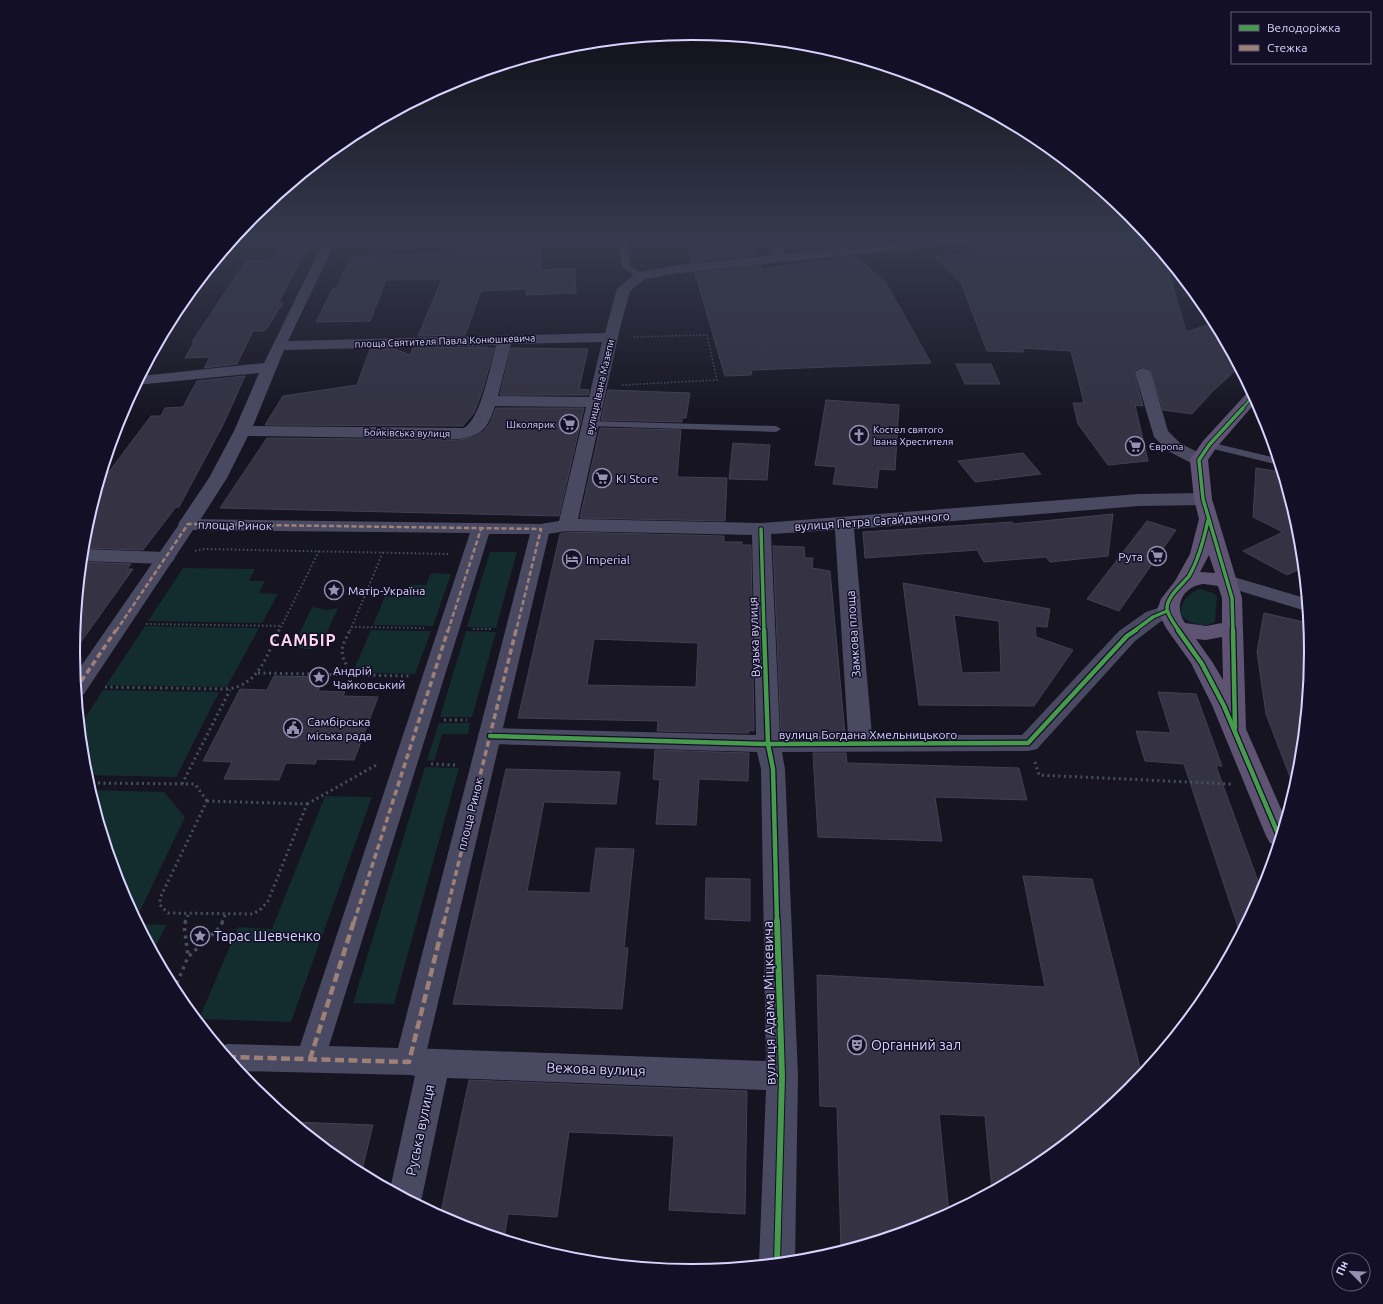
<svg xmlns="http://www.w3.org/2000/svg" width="1383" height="1304" font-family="Ubuntu,sans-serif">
<rect width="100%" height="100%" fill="#161421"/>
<g fill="#132c2d">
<path d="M 490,552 L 517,552 L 496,628 L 467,627 Z"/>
<path d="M 183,568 L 255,569 L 249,581 L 265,581 L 259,593 L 278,594 L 262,623 L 148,621 Z"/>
<path d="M 431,573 L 451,574 L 433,626 L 373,625 L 385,596 L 404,597 L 410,585 L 426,585 Z"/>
<path d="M 1200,589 L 1213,593 L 1217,596 L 1215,622 C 1205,628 1189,625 1181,615 C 1179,604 1189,592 1200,589 Z"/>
<path d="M 312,607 L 326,610 L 338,608 L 322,643 L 311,649 L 304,649 L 299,647 L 298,643 L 295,643 Z"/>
<path d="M 145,626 L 259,628 L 227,687 L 106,685 Z"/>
<path d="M 371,630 L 431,631 L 415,674 L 353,672 Z"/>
<path d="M 466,631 L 496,632 L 472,717 L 440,717 Z"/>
<path d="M 103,690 L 219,692 L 176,777 L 85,775 L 80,726 Z"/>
<path d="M 439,723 L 470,723 L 468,734 L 442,734 L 434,761 L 427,760 Z"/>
<path d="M 425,767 L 459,768 L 394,1004 L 353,1003 Z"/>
<path d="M 90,790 L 164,792 L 185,817 L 136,919 L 120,889 Z"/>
<path d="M 325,796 L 372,797 L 291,1022 L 199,1019 L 238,927 L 272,929 Z"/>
<path d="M 139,924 L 166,925 L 153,952 Z"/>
</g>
<g fill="#343243" stroke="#433f54" fill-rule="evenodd">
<path d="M 461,239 L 541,239 L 541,270 L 575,268 L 576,293 L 526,295 L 526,289 L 481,291 L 465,335 L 418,336 L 442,279 L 386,280 L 370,321 L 316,322 L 333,288 L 337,288 L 350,257 L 415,255 L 416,253 L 456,252 Z"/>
<path d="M 718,239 L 746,239 L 755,255 L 692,262 L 686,240 Z"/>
<path d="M 798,239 L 837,239 L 846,247 L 804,251 Z"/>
<path d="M 1063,239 L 1125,239 L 1167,265 L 1186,332 L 1214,323 L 1238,368 L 1212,392 L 1192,414 L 1163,410 L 1150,369 L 1143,367 L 1136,369 L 1134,373 L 1143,406 L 1135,405 L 1148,461 L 1108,465 L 1078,424 L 1073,403 L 1084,403 L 1071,351 L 1022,348 L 1024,352 L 987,351 L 961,283 L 934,257 L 980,253 L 974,249 Z"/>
<path d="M 310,243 L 278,303 L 283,303 L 265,331 L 253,331 L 237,364 L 204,368 L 210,357 L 185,358 L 194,342 L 192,342 L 246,261 L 273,260 L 283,244 Z"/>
<path d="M 856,256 L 886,283 L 931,363 L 752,370 L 751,375 L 725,376 L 695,273 L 760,266 L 762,269 Z"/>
<path d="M 487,347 L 487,348 L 494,348 L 483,389 L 474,413 L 463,426 L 265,425 L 283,396 L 357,385 L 370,349 L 395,349 L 410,355 L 413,348 Z"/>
<path d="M 511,348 L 588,349 L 579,389 L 589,390 L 588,395 L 500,395 Z"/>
<path d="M 956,364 L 991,364 L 1000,384 L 965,384 Z"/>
<path d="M 245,376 L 223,425 L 179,507 L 176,507 L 143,550 L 83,548 L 84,531 L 99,485 L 151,416 L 161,416 L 165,408 L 183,407 L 197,381 Z"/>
<path d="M 608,390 L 690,393 L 686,418 L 682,418 L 682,422 L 601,420 Z"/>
<path d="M 826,400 L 899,405 L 895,470 L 879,469 L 877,488 L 833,484 L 836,467 L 815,465 Z"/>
<path d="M 496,408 L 584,408 L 559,516 L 220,508 L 267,438 L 459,440 L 474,437 L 484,431 L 491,421 Z"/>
<path d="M 600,428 L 681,430 L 677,477 L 727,478 L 725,521 L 580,518 Z"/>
<path d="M 733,443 L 770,445 L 767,480 L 729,479 Z"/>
<path d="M 1023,453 L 1041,474 L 975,482 L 958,461 Z"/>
<path d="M 1256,468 L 1281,472 L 1299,531 L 1302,568 L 1287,575 L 1243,551 L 1283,532 L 1253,517 Z"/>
<path d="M 1113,514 L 1108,556 L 1050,562 L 1046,557 L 984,562 L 977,550 L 865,558 L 863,532 L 1012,522 L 1013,524 Z"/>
<path d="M 1147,521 L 1176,530 L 1119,611 L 1087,599 Z"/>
<path d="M 567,532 L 724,536 L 724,542 L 742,542 L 742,545 L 751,545 L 754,731 L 749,730 L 749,733 L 657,731 L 658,721 L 518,718 L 560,534 ZM 594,639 L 698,643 L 696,687 L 587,685 Z"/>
<path d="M 773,546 L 804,547 L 805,558 L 813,558 L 812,568 L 830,571 L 845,734 L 812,734 L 812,732 L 781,731 Z"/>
<path d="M 81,562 L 131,564 L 127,569 L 133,569 L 73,653 Z"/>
<path d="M 903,583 L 1050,609 L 1047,627 L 1035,626 L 1036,637 L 1073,650 L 1034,706 L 919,705 ZM 954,615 L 999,621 L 1001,672 L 962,673 Z"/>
<path d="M 1264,613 L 1308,623 L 1310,652 L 1299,773 L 1294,787 L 1266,714 L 1257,652 Z"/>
<path d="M 274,676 L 324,677 L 318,691 L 345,692 L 343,696 L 378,697 L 354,760 L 317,759 L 315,764 L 286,763 L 279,780 L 224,779 L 232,762 L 203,761 L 240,689 L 267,690 Z"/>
<path d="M 1158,692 L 1196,694 L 1222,766 L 1216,766 L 1262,892 L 1240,933 L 1184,764 L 1145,761 L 1136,731 L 1171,733 Z"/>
<path d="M 655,750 L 749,753 L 748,781 L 699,779 L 696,825 L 656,824 L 660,780 L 653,779 Z"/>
<path d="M 813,753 L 846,753 L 847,763 L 1019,768 L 1027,800 L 935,797 L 942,841 L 818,837 Z"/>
<path d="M 506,769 L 620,772 L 616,804 L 544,802 L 527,891 L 590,893 L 596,848 L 634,849 L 624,948 L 628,948 L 622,1009 L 453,1004 Z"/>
<path d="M 1023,876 L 1092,879 L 1142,1075 L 1129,1090 L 1035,1167 L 992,1190 L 985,1116 L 939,1114 L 949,1213 L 928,1224 L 841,1250 L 837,1107 L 820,1106 L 817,975 L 1045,987 Z"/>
<path d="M 706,878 L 750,879 L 750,921 L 705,919 Z"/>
<path d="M 469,1080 L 747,1091 L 745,1214 L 669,1210 L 674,1136 L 569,1132 L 557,1217 L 508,1214 L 504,1239 L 454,1224 L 440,1216 Z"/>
<path d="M 294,1122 L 373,1125 L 361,1174 L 347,1167 Z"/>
</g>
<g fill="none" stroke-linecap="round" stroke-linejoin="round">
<path stroke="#44505f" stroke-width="1.5" stroke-dasharray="1.5 2" stroke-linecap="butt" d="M 622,385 L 717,380 L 707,335 L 632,337"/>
<g stroke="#44505f" stroke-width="2" stroke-dasharray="1.5 2.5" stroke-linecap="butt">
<path d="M 195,551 L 204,549 L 448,554"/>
<path d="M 146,624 L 281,626"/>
<path d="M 351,627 L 424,628"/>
<path d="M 473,629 L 492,629"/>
<path d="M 279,631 L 319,551"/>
<path d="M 350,631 L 383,552"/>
</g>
<g stroke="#44505f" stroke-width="3" stroke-dasharray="2 3.5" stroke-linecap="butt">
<path d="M 258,673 L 409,676"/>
<path d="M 345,675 L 347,666 C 338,650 343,645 350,630"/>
<path d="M 105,687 L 226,689 C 258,687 267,655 279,630"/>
<path d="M 444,720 L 467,720"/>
<path d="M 1035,762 L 1039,775 L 1231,784"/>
<path d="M 431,764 L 456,765"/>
<path d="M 87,783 L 195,784 L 207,801"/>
<path d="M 182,784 L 230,690"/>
<path d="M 207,801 L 307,804 L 268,901 L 260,910 L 253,914 L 168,913 L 160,905 L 160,898 Z"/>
<path d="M 307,804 L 378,764"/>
<path d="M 185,922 L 189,913"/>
<path d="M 222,922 L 226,914"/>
</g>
<g stroke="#44505f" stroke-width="3.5" stroke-dasharray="3 4.5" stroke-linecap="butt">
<path d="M 186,921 L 184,925 L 188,956"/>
<path d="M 174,990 L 188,957 L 220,927 L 223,921"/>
</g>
<g fill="#4a4962" fill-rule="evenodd">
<path d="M 618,239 L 626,239 L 630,266 L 644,274 L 644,278 L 638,278 L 622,267 Z"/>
<path d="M 591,421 L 776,426 L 781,429 L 776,432 L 587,426 L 586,424 Z"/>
<path d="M 1209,442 L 1276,458 L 1279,465 L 1205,447 L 1204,445 Z"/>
</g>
<path fill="#4a4962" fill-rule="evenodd" d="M 188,519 L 541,524 L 547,525 L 550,529 L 424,1062 L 420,1072 L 409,1075 L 238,1071 L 219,1047 L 227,1044 L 300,1046 L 470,533 L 193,530 L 84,694 L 77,696 L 75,675 L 182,520 ZM 489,534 L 530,534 L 398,1048 L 329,1046 Z"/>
<g fill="#4a4962" fill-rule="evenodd">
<path d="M 325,239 L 337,239 L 288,341 L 605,333 L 617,289 L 636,273 L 678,265 L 773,255 L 767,239 L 779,239 L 786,254 L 937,239 L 976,239 L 974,242 L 970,243 L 678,273 L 645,279 L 630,291 L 620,328 L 578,519 L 761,523 L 1139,494 L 1203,493 L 1210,495 L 1212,499 L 1210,503 L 1203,505 L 1139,506 L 854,529 L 872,735 L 1022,735 L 1119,631 L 1146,612 L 1167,605 L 1174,607 L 1178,611 L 1174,615 L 1160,622 L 1135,641 L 1037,749 L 1028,751 L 782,752 L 785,769 L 798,1076 L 795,1261 L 759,1263 L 766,1090 L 447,1078 L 422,1197 L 419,1205 L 390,1189 L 415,1076 L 398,1072 L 393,1062 L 398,1052 L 409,1048 L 766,1061 L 761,769 L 757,752 L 490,744 L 482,742 L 478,736 L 482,730 L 490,728 L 756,735 L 752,535 L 567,531 L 541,535 L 534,533 L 531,529 L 534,525 L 559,521 L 586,407 L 495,406 C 488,428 482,436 459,439 L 248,436 L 227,478 L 195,528 L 188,530 L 181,528 L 178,524 L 209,478 L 234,431 L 259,373 L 136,385 L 141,376 L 264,363 ZM 602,342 L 589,397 L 498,396 L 511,344 ZM 496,345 C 491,363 481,419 464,428 L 253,426 L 284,350 ZM 835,530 L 848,735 L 780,736 L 771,534 Z"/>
<path d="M 1143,368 L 1149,370 L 1151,373 L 1168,431 L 1180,443 L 1205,456 L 1208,460 L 1205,464 L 1199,465 L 1193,464 L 1168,451 L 1154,437 L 1135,373 L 1137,370 Z"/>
<path d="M 83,549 L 165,552 L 172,554 L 175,558 L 172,562 L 165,564 L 82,561 Z"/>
</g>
<path fill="#4a4962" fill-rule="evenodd" d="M 1227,575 L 1305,598 L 1306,611 L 1220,585 L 1217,581 L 1220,577 Z"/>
<g fill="#5e5373" fill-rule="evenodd">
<path d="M 1141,239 L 1149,239 L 1155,245 L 1148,245 Z"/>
<path d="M 1251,392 L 1256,402 L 1216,448 L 1208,460 L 1212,499 L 1242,598 L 1246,729 L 1285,818 L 1277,845 L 1270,843 L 1266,836 L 1212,705 L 1191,663 L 1166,628 L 1157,610 L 1161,599 L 1175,581 L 1190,554 L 1199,519 L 1194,499 L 1190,460 L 1203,441 L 1247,393 ZM 1209,555 L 1215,573 L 1200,572 ZM 1204,584 L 1218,586 L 1222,598 L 1222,623 L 1206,626 L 1185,623 C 1173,606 1183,586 1204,584 ZM 1222,637 L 1223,680 L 1213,663 L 1196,639 L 1206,640 Z"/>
</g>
<g stroke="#9e8076" stroke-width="2.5" stroke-dasharray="5 2.5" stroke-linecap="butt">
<path d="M 116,631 L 188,524 L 541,529 L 516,631"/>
<path d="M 448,631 L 481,529"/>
</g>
<g stroke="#9e8076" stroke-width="3.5" stroke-dasharray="6 3.5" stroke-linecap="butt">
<path d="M 76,689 L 116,630"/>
<path d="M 354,922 L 448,630"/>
<path d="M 444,922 L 516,630"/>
</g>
<g stroke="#9e8076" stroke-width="4.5" stroke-dasharray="9 4.5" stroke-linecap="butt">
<path d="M 227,1057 L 409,1062 L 444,921"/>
<path d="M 310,1059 L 354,921"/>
</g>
<defs>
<path id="cycleway-far3" d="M 1242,409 L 1253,396"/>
<g id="cycleway-far2">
<path d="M 761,529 L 764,631"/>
<path d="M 1134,631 L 1153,617 L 1167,611"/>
<path d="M 1179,631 C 1175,625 1168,616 1167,609 C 1166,597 1182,585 1189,576 C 1199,559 1204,539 1208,520"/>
<path d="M 1233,631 L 1232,598 L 1203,499 L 1199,460 L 1209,445 L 1243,408"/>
</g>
<g id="cycleway-far1">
<path d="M 764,630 L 768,744 L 773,769 L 777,922"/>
<path d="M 1178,630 L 1202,664 L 1224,706 L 1279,836"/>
<path d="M 1233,630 L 1235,728"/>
<path d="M 490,736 L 768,744 L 1028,743 L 1127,636 L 1136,630"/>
</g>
<path id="cycleway" d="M 777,1263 L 782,1076 L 777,921"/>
</defs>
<use href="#cycleway-far3" stroke="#130f26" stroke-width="4"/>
<use href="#cycleway-far2" stroke="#130f26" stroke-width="5.5"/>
<use href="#cycleway-far1" stroke="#130f26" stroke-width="7"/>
<use href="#cycleway" stroke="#130f26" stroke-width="8"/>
<use href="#cycleway-far3" stroke="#469c4c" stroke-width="2.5"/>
<use href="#cycleway-far2" stroke="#469c4c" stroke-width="3.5"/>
<use href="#cycleway-far1" stroke="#469c4c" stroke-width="4.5"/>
<use href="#cycleway" stroke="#469c4c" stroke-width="6"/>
</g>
<linearGradient id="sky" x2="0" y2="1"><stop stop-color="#0c0b12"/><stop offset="0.57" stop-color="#363a4e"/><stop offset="1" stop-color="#363a4e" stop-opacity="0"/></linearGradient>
<rect width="1383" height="421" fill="url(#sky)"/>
<defs>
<symbol id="supermarket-ring" viewBox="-11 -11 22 22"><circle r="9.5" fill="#130f26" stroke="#9591b1" stroke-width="1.5"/><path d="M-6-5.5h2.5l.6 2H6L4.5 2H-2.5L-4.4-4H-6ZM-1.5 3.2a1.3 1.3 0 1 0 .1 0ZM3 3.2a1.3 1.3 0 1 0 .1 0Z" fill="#9591b1"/></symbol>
<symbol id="church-ring" viewBox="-11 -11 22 22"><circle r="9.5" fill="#130f26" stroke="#9591b1" stroke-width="1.5"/><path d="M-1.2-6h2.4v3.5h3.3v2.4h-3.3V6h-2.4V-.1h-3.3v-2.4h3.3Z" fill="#9591b1"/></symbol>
<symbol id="hotel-ring" viewBox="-11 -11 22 22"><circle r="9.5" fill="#130f26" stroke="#9591b1" stroke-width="1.5"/><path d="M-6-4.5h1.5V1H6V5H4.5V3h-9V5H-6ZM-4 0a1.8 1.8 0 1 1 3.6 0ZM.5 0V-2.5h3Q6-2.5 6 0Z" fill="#9591b1"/></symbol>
<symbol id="sight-ring" viewBox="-11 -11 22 22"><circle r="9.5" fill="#130f26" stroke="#9591b1" stroke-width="1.5"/><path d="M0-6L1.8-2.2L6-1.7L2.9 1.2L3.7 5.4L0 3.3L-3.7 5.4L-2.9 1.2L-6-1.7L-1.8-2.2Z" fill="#9591b1"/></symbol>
<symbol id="civic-ring" viewBox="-11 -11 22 22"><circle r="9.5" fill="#130f26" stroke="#9591b1" stroke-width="1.5"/><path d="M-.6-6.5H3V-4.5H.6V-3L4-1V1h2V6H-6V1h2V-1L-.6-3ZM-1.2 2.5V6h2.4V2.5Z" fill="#9591b1"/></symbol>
<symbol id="theatre-ring" viewBox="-11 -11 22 22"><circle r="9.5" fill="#130f26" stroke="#9591b1" stroke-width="1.5"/><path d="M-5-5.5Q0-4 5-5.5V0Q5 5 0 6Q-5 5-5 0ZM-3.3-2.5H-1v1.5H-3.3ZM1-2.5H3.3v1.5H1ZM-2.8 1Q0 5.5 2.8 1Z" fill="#9591b1"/></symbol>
</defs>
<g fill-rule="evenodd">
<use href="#supermarket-ring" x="558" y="413" width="22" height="22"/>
<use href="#church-ring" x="848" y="424" width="22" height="22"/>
<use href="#supermarket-ring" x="1124" y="435" width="22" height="22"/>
<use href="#supermarket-ring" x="591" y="467" width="22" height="22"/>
<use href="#supermarket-ring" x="1146" y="545" width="22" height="22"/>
<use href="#hotel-ring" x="561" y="548" width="22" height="22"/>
<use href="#sight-ring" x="323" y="579" width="22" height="22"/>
<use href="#sight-ring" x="308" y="666" width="22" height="22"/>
<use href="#civic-ring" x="282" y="717" width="22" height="22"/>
<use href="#sight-ring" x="189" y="925" width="22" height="22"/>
<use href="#theatre-ring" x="846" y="1034" width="22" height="22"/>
</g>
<g text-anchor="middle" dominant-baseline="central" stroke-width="3" stroke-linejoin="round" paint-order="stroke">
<g font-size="10" fill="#d9d4ff" stroke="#130f26">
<text transform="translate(445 341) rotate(-2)">площа Святителя Павла Конюшкевича</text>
<text transform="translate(600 387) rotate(-77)">вулиця Івана Мазепи</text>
<text transform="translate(407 433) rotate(1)">Бойківська вулиця</text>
</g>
<g font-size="10" fill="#d9d4ff" stroke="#130f26" text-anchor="start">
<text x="555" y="424" text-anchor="end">Школярик</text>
<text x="873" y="429">Костел святого<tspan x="873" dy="12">Івана Хрестителя</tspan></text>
<text x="1149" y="446">Європа</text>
</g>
<g font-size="12" fill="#d9d4ff" stroke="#130f26" text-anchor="start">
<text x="616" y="478">KI Store</text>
<text x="1143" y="556" text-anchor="end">Рута</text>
<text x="586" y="559">Imperial</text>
<text x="348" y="590">Матір-Україна</text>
<text x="333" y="670">Андрій<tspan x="333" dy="14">Чайковський</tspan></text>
<text x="307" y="721">Самбірська<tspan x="307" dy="14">міська рада</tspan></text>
</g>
<g font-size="12" fill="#d9d4ff" stroke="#130f26">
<text transform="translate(872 521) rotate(-4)">вулиця Петра Сагайдачного</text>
<text transform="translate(235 525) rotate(1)">площа Ринок</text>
<text transform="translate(853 634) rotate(-94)">Замкова площа</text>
<text transform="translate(754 637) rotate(-92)">Вузька вулиця</text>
<text x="868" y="734">вулиця Богдана Хмельницького</text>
<text transform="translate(470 814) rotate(-76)">площа Ринок</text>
</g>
<g font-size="14" fill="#d9d4ff" stroke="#130f26" text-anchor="start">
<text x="214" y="936">Тарас Шевченко</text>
<text x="871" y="1045">Органний зал</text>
</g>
<g font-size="14" fill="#d9d4ff" stroke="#130f26">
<text transform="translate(769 1003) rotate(-91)">вулиця Адама Міцкевича</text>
<text transform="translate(596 1069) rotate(2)">Вежова вулиця</text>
<text transform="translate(420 1130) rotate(-78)">Руська вулиця</text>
</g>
<g font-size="16" font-weight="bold" letter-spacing="1" fill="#ffd6f0" stroke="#130f26">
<text x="303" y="640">САМБІР</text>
</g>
</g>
<path d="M0 0H1383V1304H0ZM80 652a612 612 0 1 1 1224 0a612 612 0 1 1-1224 0Z" fill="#130f26" fill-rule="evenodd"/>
<path fill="none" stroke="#d9d4ff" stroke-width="2" d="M80 652a612 612 0 1 1 1224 0a612 612 0 1 1-1224 0Z"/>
<rect x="1231" y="12" width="140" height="52" fill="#130f26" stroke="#625e7d"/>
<rect x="1239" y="25" width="20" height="6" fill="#469c4c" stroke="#625e7d"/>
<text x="1267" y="32" font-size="12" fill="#d9d4ff">Велодоріжка</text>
<rect x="1239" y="45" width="20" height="6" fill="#9e8076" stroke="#625e7d"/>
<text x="1267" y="52" font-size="12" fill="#d9d4ff">Стежка</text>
<g transform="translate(1351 1272) rotate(294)"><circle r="19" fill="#130f26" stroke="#625e7d"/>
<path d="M0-3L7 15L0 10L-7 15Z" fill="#9591b1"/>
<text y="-6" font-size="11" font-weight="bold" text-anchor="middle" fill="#d9d4ff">Пн</text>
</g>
</svg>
